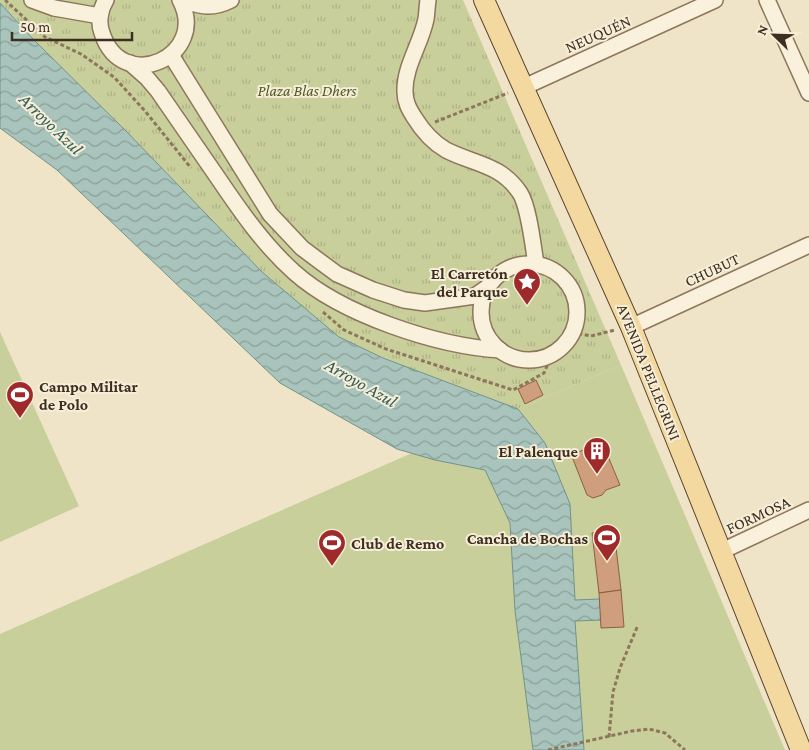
<svg xmlns="http://www.w3.org/2000/svg" width="809" height="750" font-family="'Crimson Pro',serif">
<defs>
<pattern id="park-tufts" width="24" height="20" patternUnits="userSpaceOnUse" patternTransform="scale(1.25)"><rect width="24" height="20" fill="#c9cf9b"/><path d="M3 7l-1-3M5 7V3M7 7l1-3M15 17l-1-3M17 17v-4M19 17l1-3" fill="none" stroke="#aeb285"/></pattern>
<pattern id="water-waves" width="16" height="10" patternUnits="userSpaceOnUse" patternTransform="scale(1.25)"><rect width="16" height="10" fill="#a9c4bc"/><path d="M0 5q4-4 8 0t8 0" fill="none" stroke="#8ba098"/></pattern>
</defs>
<rect width="100%" height="100%" fill="#f0e4c8"/>
<path fill="url(#park-tufts)" d="M 0,0 L 463,0 L 621,365 L 518,409 L 383,358 L 339,337 L 262,272 L 128,133 L 33,39 L 0,3 Z"/>
<g fill="#c9cf9b">
<path d="M 0,332 L 79,506 L 0,542 Z"/>
<path d="M 621,365 L 785,750 L 584,750 L 578,688 L 545,444 L 518,409 Z"/>
<path d="M 412,453 L 435,460 L 485,470 L 510,523 L 515,611 L 533,750 L 0,750 L 0,634 Z"/>
</g>
<path fill="url(#water-waves)" stroke="#6f938a" d="M 0,3 L 33,39 L 128,133 L 262,272 L 339,337 L 383,358 L 518,409 L 545,443 L 570,504 L 575,600 L 600,599 L 601,620 L 575,621 L 584,750 L 533,750 L 515,611 L 510,523 L 485,470 L 435,460 L 397,449 L 280,383 L 57,170 L 0,128 Z"/>
<g fill="#cf9f7d" stroke="#8d5f41">
<path d="M 536,380 L 543,395 L 525,404 L 518,389 Z"/>
<path d="M 592,438 L 605,443 L 609,451 L 607,454 L 620,485 L 606,490 L 602,495 L 593,498 L 587,495 L 571,454 L 587,449 Z"/>
<path d="M 614,530 L 621,590 L 599,593 L 592,533 Z"/>
<path d="M 621,590 L 624,627 L 601,628 L 599,593 Z"/>
</g>
<g fill="none" stroke-linecap="round" stroke-linejoin="round">
<defs>
<g id="minor">
<path d="M 32,0 L 54,8 L 100,16"/>
<path d="M 106,0 C 100,9 98,23 102,33 C 122,96 210,56 180,0"/>
<path d="M 181,0 C 201,6 211,10 231,0"/>
<path d="M 428,0 C 427,6 427,13 426,19 C 421,44 404,67 405,92 C 405,102 409,109 414,117 C 422,130 432,142 446,150 C 473,164 501,164 520,193 C 529,207 533,246 536,264"/>
<path d="M 767,0 L 809,93"/>
<path d="M 171,55 L 270,214 L 302,248 L 318,260 L 337,274 L 373,290 L 404,300 L 425,303 L 475,296 L 488,287"/>
<path d="M 130,63 L 147,78 L 158,91 C 178,120 198,149 218,178 C 241,212 264,245 294,272 C 342,315 437,346 500,350"/>
<path d="M 524,87 L 715,0"/>
<circle cx="529" cy="312" r="48"/>
<path d="M 631,327 L 809,245"/>
<path d="M 722,551 L 809,510"/>
</g>
<path id="major" d="M 484,0 L 631,327 L 801,750"/>
</defs>
<use href="#minor" stroke="#8d765c" stroke-width="18"/>
<use href="#major" stroke="#5b4430" stroke-width="22"/>
<g stroke="#8d765c" stroke-width="3" stroke-dasharray="4 2.5" stroke-linecap="butt">
<path d="M 5,0 L 45,37 L 81,54 L 114,77 L 145,111 L 191,168"/>
<path d="M 435,122 L 508,93"/>
<path d="M 323,312 L 344,330 L 386,349 L 513,390 L 544,373 L 552,354"/>
<path d="M 572,332 L 591,336 L 615,330"/>
<path d="M 609,737 L 613,692 L 620,668 L 638,625"/>
<path d="M 548,750 L 632,731 L 649,729 L 665,733 L 685,750"/>
</g>
<use href="#minor" stroke="#faf1dc" stroke-width="15"/>
<use href="#major" stroke="#f3d9a0" stroke-width="20"/>
</g>
<defs>
<symbol id="sight-pin" viewBox="-11 -11 22 30"><path d="M0 17L-7.5 6A9.5 9.5 0 1 1 7.5 6Z" fill="#9e2a2b" stroke="#f7eed8"/><path d="M0-6L1.8-2.2L6-1.7L2.9 1.2L3.7 5.4L0 3.3L-3.7 5.4L-2.9 1.2L-6-1.7L-1.8-2.2Z" fill="#fff"/></symbol>
<symbol id="stadium-pin" viewBox="-11 -11 22 30"><path d="M0 17L-7.5 6A9.5 9.5 0 1 1 7.5 6Z" fill="#9e2a2b" stroke="#f7eed8"/><path d="M0-5a6.5 5 0 1 0 0 10a6.5 5 0 1 0 0-10ZM-3.5-1.8h7v3.6h-7Z" fill="#fff"/></symbol>
<symbol id="building-pin" viewBox="-11 -11 22 30"><path d="M0 17L-7.5 6A9.5 9.5 0 1 1 7.5 6Z" fill="#9e2a2b" stroke="#f7eed8"/><path d="M-4-6H4V6H1V3H-1V6H-4ZM-2.5-4.3h1.7v1.8h-1.7ZM.8-4.3h1.7v1.8H.8ZM-2.5-1h1.7V.8h-1.7ZM.8-1h1.7V.8H.8Z" fill="#fff"/></symbol>
</defs>
<g fill-rule="evenodd">
<use href="#sight-pin" x="511" y="266" width="32" height="43"/>
<use href="#stadium-pin" x="4" y="379" width="32" height="43"/>
<use href="#building-pin" x="581" y="435" width="32" height="43"/>
<use href="#stadium-pin" x="591" y="522" width="32" height="43"/>
<use href="#stadium-pin" x="316" y="527" width="32" height="43"/>
</g>
<g text-anchor="middle" dominant-baseline="central" stroke-width="4" stroke-linejoin="round" paint-order="stroke">
<g font-size="16" fill="#3d2e20" stroke="#f7eed8">
<text transform="translate(598 34) rotate(-24)">NEUQUÉN</text>
<text transform="translate(712 270) rotate(-25)">CHUBUT</text>
<text transform="translate(649 372) rotate(68)">AVENIDA PELLEGRINI</text>
<text transform="translate(758 515) rotate(-25)">FORMOSA</text>
</g>
<g font-size="16" font-style="italic" fill="#4d5a26" stroke="#f7eed8">
<text x="307" y="90">Plaza Blas Dhers</text>
</g>
<g font-size="16" font-weight="bold" fill="#3d2e20" stroke="#f7eed8" text-anchor="end">
<text x="508" y="273">El Carretón<tspan x="508" dy="18">del Parque</tspan></text>
<text x="39" y="386" text-anchor="start">Campo Militar<tspan x="39" dy="18">de Polo</tspan></text>
<text x="578" y="451">El Palenque</text>
<text x="588" y="538">Cancha de Bochas</text>
<text x="351" y="543" text-anchor="start">Club de Remo</text>
</g>
<g font-size="18" font-style="italic" fill="#2f5d5a" stroke="#f7eed8">
<text transform="translate(51 124) rotate(44)">Arroyo Azul</text>
<text transform="translate(361 383) rotate(30)">Arroyo Azul</text>
</g>
</g>
<g transform="translate(774 35) rotate(293)" stroke="#f7eed8" stroke-width="4" paint-order="stroke">
<path d="M0-4L9 19L0 12L-9 19Z" fill="#3d2e20"/>
<text y="-8" font-size="14" font-weight="bold" text-anchor="middle" fill="#3d2e20">N</text>
</g>
<path d="M12 32v8h120v-8" fill="none" stroke="#3d2e20" stroke-width="2.5"/>
<text x="20" y="32" font-size="15" fill="#3d2e20" stroke="#f7eed8" stroke-width="4" paint-order="stroke">50 m</text>
</svg>
